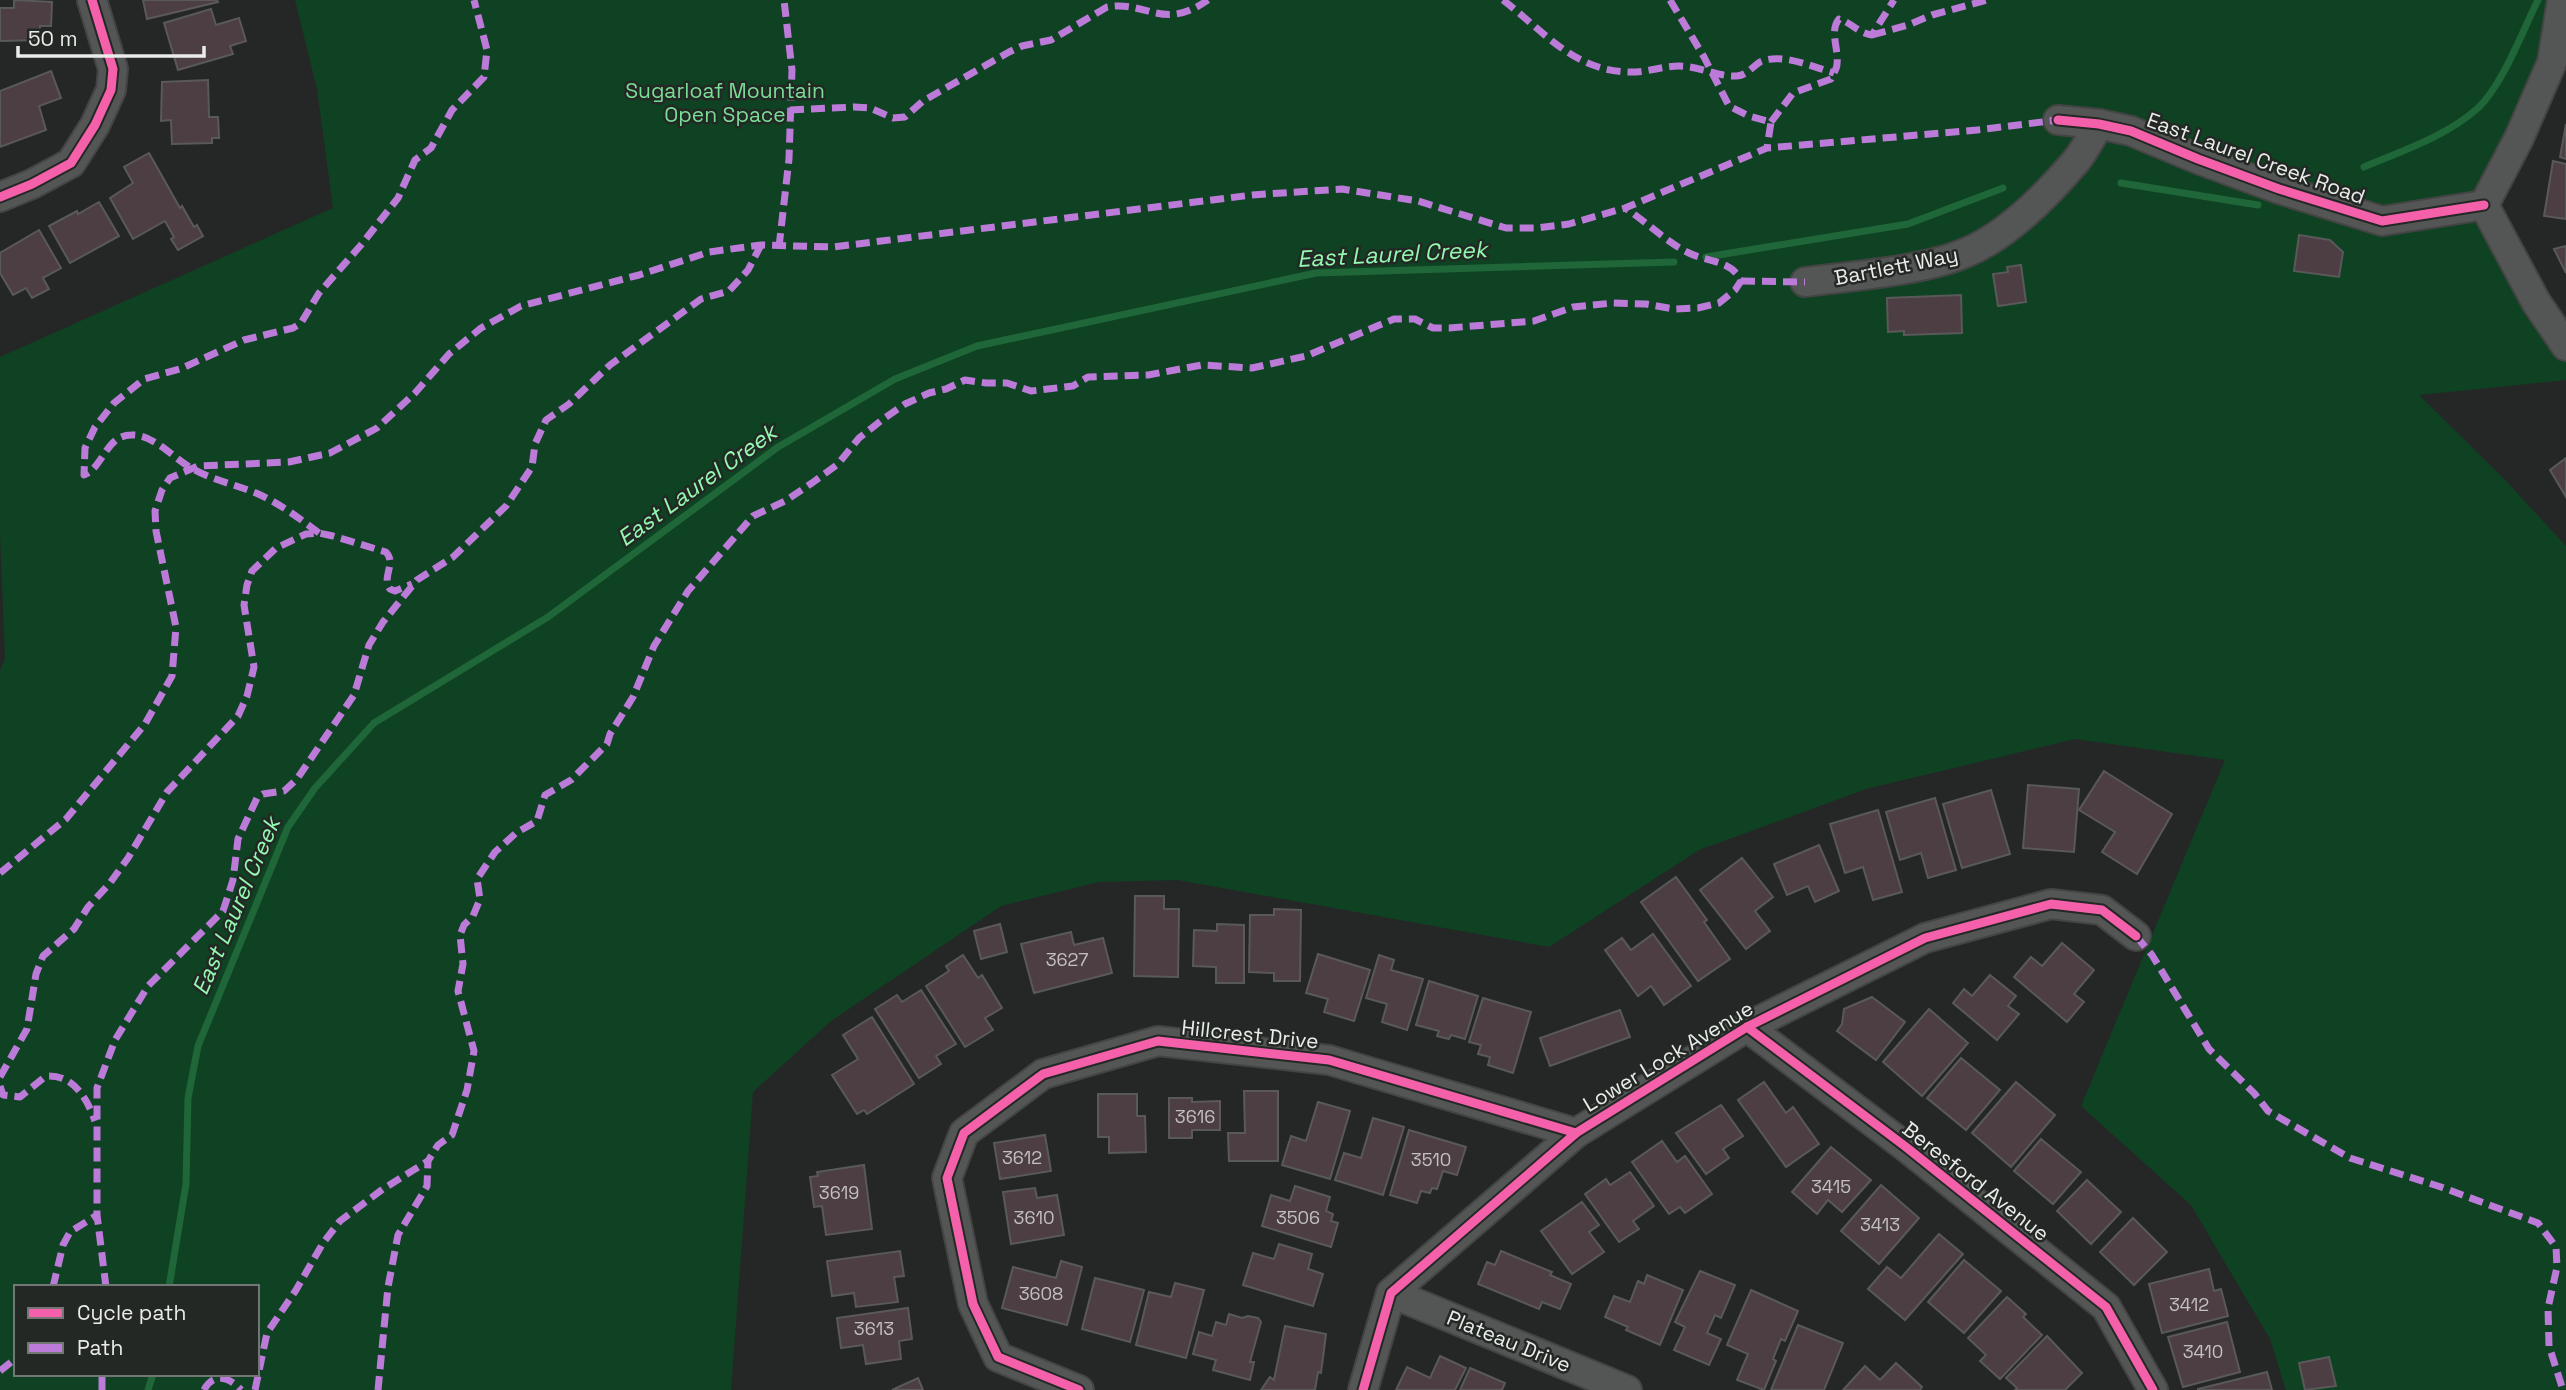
<svg xmlns="http://www.w3.org/2000/svg" width="2566" height="1390" font-family="'Space Grotesk',sans-serif">
<rect width="100%" height="100%" fill="#252726"/>
<path fill="#0f4223" fill-rule="evenodd" d="M 295,0 L 2565,0 L 2496,205 L 2566,328 L 2566,380 L 2419,395 L 2505,480 L 2566,546 L 2566,1390 L 2286,1390 L 2270,1339 L 2191,1205 L 2081,1106 L 2225,760 L 2075,739 L 1866,789 L 1699,850 L 1549,947 L 1178,880 L 1099,882 L 1001,906 L 831,1021 L 753,1092 L 731,1390 L 0,1390 L 0,671 L 5,658 L 0,533 L 0,357 L 333,208 L 317,89 ZM 16,1287 L 257,1287 L 257,1374 L 16,1374 Z"/>
<g fill="none" stroke-linecap="round" stroke-linejoin="round">
<g stroke="#1f6739" stroke-width="7">
<path d="M 2364,167 C 2402,151 2447,136 2478,108 C 2502,86 2523,30 2538,0"/>
<path d="M 2121,183 L 2258,205"/>
<path d="M 1706,257 L 1908,224 L 2003,188"/>
<path d="M 169,1287 L 186,1184 L 188,1098 L 198,1046 L 288,827 L 315,788 L 374,723 L 548,617 L 778,447 L 895,379 L 977,346 L 1316,273 L 1674,262"/>
<path d="M 148,1390 L 153,1374"/>
</g>
</g>
<g fill="#4c3e43" stroke="#5a5959" stroke-width="2">
<path d="M 14,0 L 52,2 L 51,26 L 40,26 L 40,40 L 0,41 L 0,8 L 14,8 Z"/>
<path d="M 143,0 L 217,0 L 218,2 L 147,19 Z"/>
<path d="M 211,9 L 216,25 L 239,18 L 246,41 L 230,46 L 233,54 L 178,70 L 164,23 Z"/>
<path d="M 51,71 L 61,98 L 39,106 L 46,130 L 0,147 L 0,91 Z"/>
<path d="M 208,80 L 209,117 L 218,117 L 219,138 L 212,138 L 212,143 L 172,144 L 171,120 L 161,121 L 162,82 Z"/>
<path d="M 2566,124 L 2566,159 L 2560,157 Z"/>
<path d="M 149,153 L 180,208 L 182,206 L 194,227 L 197,225 L 203,236 L 178,250 L 171,239 L 174,237 L 165,221 L 133,239 L 110,198 L 133,183 L 124,167 Z"/>
<path d="M 2553,161 L 2566,164 L 2566,219 L 2544,216 Z"/>
<path d="M 99,202 L 119,236 L 70,263 L 49,226 L 77,211 L 78,214 Z"/>
<path d="M 39,230 L 61,268 L 43,278 L 49,289 L 32,298 L 26,288 L 13,295 L 0,273 L 0,253 Z"/>
<path d="M 2299,235 L 2330,240 L 2343,252 L 2339,277 L 2294,271 Z"/>
<path d="M 2566,246 L 2566,273 L 2554,249 Z"/>
<path d="M 2021,265 L 2026,302 L 1998,306 L 1993,274 L 2008,272 L 2007,267 Z"/>
<path d="M 1961,295 L 1962,333 L 1904,335 L 1904,331 L 1888,332 L 1887,298 Z"/>
<path d="M 2566,458 L 2566,497 L 2550,470 Z"/>
<path d="M 2104,771 L 2172,814 L 2137,874 L 2102,852 L 2115,832 L 2079,810 Z"/>
<path d="M 2028,785 L 2079,789 L 2074,852 L 2023,848 Z"/>
<path d="M 1991,790 L 2010,854 L 1962,868 L 1943,804 Z"/>
<path d="M 1935,798 L 1956,870 L 1928,878 L 1921,853 L 1900,860 L 1886,812 Z"/>
<path d="M 1878,810 L 1902,892 L 1873,900 L 1863,867 L 1845,873 L 1830,824 Z"/>
<path d="M 1819,845 L 1839,891 L 1815,902 L 1808,886 L 1787,895 L 1774,864 Z"/>
<path d="M 1742,858 L 1773,897 L 1755,911 L 1770,931 L 1746,949 L 1700,890 Z"/>
<path d="M 1676,877 L 1707,920 L 1704,922 L 1730,959 L 1698,981 L 1641,902 Z"/>
<path d="M 1135,896 L 1164,896 L 1164,909 L 1179,909 L 1178,977 L 1134,976 Z"/>
<path d="M 1274,909 L 1301,910 L 1300,981 L 1274,981 L 1274,973 L 1249,972 L 1250,915 L 1274,915 Z"/>
<path d="M 1000,924 L 1007,952 L 981,959 L 974,931 Z"/>
<path d="M 1217,924 L 1244,925 L 1244,983 L 1216,983 L 1216,967 L 1193,966 L 1194,930 L 1217,931 Z"/>
<path d="M 1071,932 L 1074,945 L 1103,938 L 1112,973 L 1034,993 L 1021,944 Z"/>
<path d="M 1653,934 L 1691,986 L 1664,1005 L 1651,986 L 1638,996 L 1605,950 L 1622,938 L 1631,950 Z"/>
<path d="M 2062,943 L 2094,970 L 2074,994 L 2084,1002 L 2067,1022 L 2014,977 L 2031,957 L 2042,966 Z"/>
<path d="M 1318,954 L 1370,970 L 1354,1021 L 1324,1012 L 1328,999 L 1306,993 Z"/>
<path d="M 963,955 L 978,978 L 982,975 L 1002,1008 L 985,1018 L 993,1030 L 965,1047 L 926,986 L 949,971 L 946,966 Z"/>
<path d="M 1379,955 L 1394,960 L 1391,970 L 1423,979 L 1407,1030 L 1382,1022 L 1387,1004 L 1366,998 Z"/>
<path d="M 1990,975 L 2016,996 L 2008,1006 L 2019,1014 L 1997,1040 L 1953,1003 L 1964,989 L 1972,996 Z"/>
<path d="M 1429,981 L 1478,996 L 1465,1039 L 1451,1035 L 1449,1039 L 1437,1036 L 1439,1031 L 1416,1025 Z"/>
<path d="M 921,990 L 956,1044 L 936,1056 L 941,1064 L 919,1078 L 875,1009 L 897,995 L 902,1002 Z"/>
<path d="M 1872,997 L 1905,1022 L 1876,1060 L 1837,1031 L 1842,1024 L 1844,1009 Z"/>
<path d="M 1483,998 L 1531,1012 L 1513,1073 L 1488,1065 L 1490,1057 L 1478,1054 L 1481,1045 L 1469,1042 Z"/>
<path d="M 1929,1009 L 1968,1043 L 1922,1096 L 1883,1062 Z"/>
<path d="M 1620,1010 L 1630,1037 L 1550,1066 L 1540,1038 Z"/>
<path d="M 872,1017 L 914,1084 L 867,1114 L 864,1110 L 857,1114 L 832,1075 L 858,1059 L 843,1035 Z"/>
<path d="M 1961,1058 L 2000,1090 L 1966,1130 L 1927,1098 Z"/>
<path d="M 1764,1082 L 1786,1113 L 1793,1107 L 1819,1144 L 1786,1167 L 1738,1100 Z"/>
<path d="M 2016,1082 L 2055,1115 L 2011,1167 L 1972,1133 Z"/>
<path d="M 1244,1091 L 1278,1091 L 1278,1161 L 1229,1161 L 1228,1133 L 1245,1133 Z"/>
<path d="M 1098,1094 L 1137,1094 L 1137,1116 L 1145,1116 L 1146,1152 L 1109,1153 L 1109,1137 L 1098,1137 Z"/>
<path d="M 1169,1098 L 1192,1098 L 1192,1102 L 1220,1101 L 1220,1130 L 1192,1130 L 1192,1138 L 1169,1138 Z"/>
<path d="M 1318,1102 L 1350,1111 L 1330,1179 L 1282,1165 L 1291,1136 L 1306,1141 Z"/>
<path d="M 1721,1105 L 1743,1136 L 1723,1149 L 1729,1158 L 1706,1174 L 1676,1133 Z"/>
<path d="M 1373,1118 L 1404,1127 L 1383,1195 L 1335,1180 L 1344,1153 L 1361,1158 Z"/>
<path d="M 1409,1130 L 1466,1147 L 1457,1175 L 1443,1171 L 1437,1189 L 1432,1188 L 1430,1193 L 1421,1191 L 1417,1203 L 1390,1195 Z"/>
<path d="M 1045,1135 L 1051,1171 L 1000,1179 L 994,1143 Z"/>
<path d="M 2041,1139 L 2081,1172 L 2053,1204 L 2014,1171 Z"/>
<path d="M 1662,1141 L 1677,1162 L 1685,1156 L 1712,1194 L 1685,1213 L 1680,1207 L 1669,1214 L 1632,1162 Z"/>
<path d="M 1831,1147 L 1871,1180 L 1842,1212 L 1828,1200 L 1817,1214 L 1792,1192 Z"/>
<path d="M 864,1165 L 872,1229 L 826,1235 L 822,1206 L 814,1207 L 810,1177 L 818,1176 L 817,1172 Z"/>
<path d="M 1630,1172 L 1654,1206 L 1633,1221 L 1639,1229 L 1619,1242 L 1585,1194 L 1606,1179 L 1610,1185 Z"/>
<path d="M 2087,1180 L 2121,1212 L 2091,1244 L 2057,1211 Z"/>
<path d="M 1881,1185 L 1919,1218 L 1879,1264 L 1841,1231 Z"/>
<path d="M 1295,1186 L 1330,1197 L 1326,1211 L 1333,1214 L 1331,1221 L 1338,1223 L 1331,1247 L 1262,1226 L 1271,1195 L 1290,1201 Z"/>
<path d="M 1035,1188 L 1037,1198 L 1057,1195 L 1064,1235 L 1011,1244 L 1003,1192 Z"/>
<path d="M 1582,1202 L 1599,1225 L 1589,1232 L 1604,1252 L 1572,1274 L 1541,1231 Z"/>
<path d="M 2133,1218 L 2167,1252 L 2134,1285 L 2100,1252 Z"/>
<path d="M 1939,1234 L 1963,1254 L 1905,1320 L 1868,1289 L 1887,1267 L 1901,1278 Z"/>
<path d="M 1279,1244 L 1312,1254 L 1308,1269 L 1323,1274 L 1313,1306 L 1243,1285 L 1253,1253 L 1274,1259 Z"/>
<path d="M 900,1251 L 904,1276 L 894,1277 L 898,1302 L 856,1307 L 854,1293 L 832,1296 L 827,1261 Z"/>
<path d="M 1501,1251 L 1552,1272 L 1550,1275 L 1571,1284 L 1560,1309 L 1542,1302 L 1539,1309 L 1478,1284 L 1487,1262 L 1495,1265 Z"/>
<path d="M 1964,1260 L 2001,1291 L 1964,1333 L 1928,1302 Z"/>
<path d="M 1061,1261 L 1082,1267 L 1067,1325 L 1002,1308 L 1013,1267 L 1056,1278 Z"/>
<path d="M 2209,1269 L 2214,1291 L 2221,1289 L 2228,1316 L 2162,1333 L 2149,1284 Z"/>
<path d="M 1700,1271 L 1735,1285 L 1721,1318 L 1715,1315 L 1707,1333 L 1721,1339 L 1709,1365 L 1674,1350 L 1685,1327 L 1675,1322 Z"/>
<path d="M 1647,1275 L 1683,1290 L 1660,1345 L 1626,1330 L 1628,1327 L 1605,1317 L 1614,1296 L 1630,1302 L 1638,1281 L 1644,1284 Z"/>
<path d="M 1095,1278 L 1144,1290 L 1130,1342 L 1082,1329 Z"/>
<path d="M 1175,1283 L 1204,1290 L 1186,1358 L 1136,1345 L 1149,1292 L 1171,1297 Z"/>
<path d="M 1751,1290 L 1798,1311 L 1785,1341 L 1781,1339 L 1773,1359 L 1776,1361 L 1764,1390 L 1737,1380 L 1748,1354 L 1727,1345 Z"/>
<path d="M 2007,1297 L 2026,1314 L 2023,1317 L 2042,1335 L 2000,1379 L 1980,1361 L 1986,1355 L 1968,1338 Z"/>
<path d="M 908,1308 L 912,1339 L 899,1341 L 901,1359 L 866,1364 L 863,1345 L 841,1348 L 837,1318 Z"/>
<path d="M 1229,1314 L 1242,1318 L 1248,1316 L 1258,1318 L 1261,1322 L 1250,1362 L 1254,1362 L 1250,1380 L 1213,1370 L 1216,1360 L 1193,1354 L 1199,1332 L 1212,1336 L 1216,1322 L 1226,1325 Z"/>
<path d="M 2227,1322 L 2240,1372 L 2183,1387 L 2168,1337 Z"/>
<path d="M 1798,1325 L 1843,1343 L 1824,1390 L 1771,1390 Z"/>
<path d="M 1285,1326 L 1326,1334 L 1321,1373 L 1318,1372 L 1315,1390 L 1261,1390 L 1270,1377 L 1274,1380 Z"/>
<path d="M 2047,1336 L 2082,1373 L 2065,1390 L 2015,1390 L 2017,1388 L 2006,1378 Z"/>
<path d="M 1440,1356 L 1466,1368 L 1455,1390 L 1396,1390 L 1407,1367 L 1430,1378 Z"/>
<path d="M 2329,1357 L 2336,1386 L 2305,1390 L 2299,1363 Z"/>
<path d="M 1896,1363 L 1922,1387 L 1920,1390 L 1843,1390 L 1865,1366 L 1880,1380 Z"/>
<path d="M 1470,1368 L 1505,1383 L 1502,1390 L 1460,1390 Z"/>
<path d="M 2267,1372 L 2272,1390 L 2198,1390 L 2198,1389 Z"/>
<path d="M 918,1378 L 923,1390 L 892,1390 Z"/>
</g>
<g fill="none" stroke-linecap="round" stroke-linejoin="round">
<defs>
<g id="minor">
<path d="M 2058,120 L 2099,124 L 2131,131 L 2198,159 L 2279,189 L 2382,221 L 2484,205"/>
<path d="M 0,197 L 32,184 L 71,163 L 95,125 L 111,90 L 113,69 L 92,0"/>
<path d="M 2484,205 L 2519,138 L 2552,62 L 2562,0"/>
<path d="M 2484,205 L 2536,302 L 2566,346"/>
<path d="M 1805,282 C 1852,276 1923,271 1965,253 C 2007,236 2047,195 2076,161 C 2085,150 2092,136 2099,124"/>
<path d="M 1747,1027 L 1906,1147 L 2106,1307 L 2153,1390"/>
<path d="M 1391,1293 L 1627,1390"/>
<path d="M 1079,1390 L 998,1357 L 973,1304 L 947,1178 L 964,1133 L 1043,1074 L 1158,1041 L 1329,1060 L 1576,1133"/>
<path d="M 1363,1390 L 1391,1293 L 1576,1133 L 1747,1027 L 1925,938 L 2051,904 L 2102,910 L 2136,936"/>
</g>
</defs>
<use href="#minor" stroke="#434443" stroke-width="32"/>
<use href="#minor" stroke="#545655" stroke-width="28"/>
<g stroke="#bd7bd9" stroke-width="7" stroke-dasharray="14 7" stroke-linecap="butt">
<path d="M 1503,0 C 1546,33 1576,74 1636,72 C 1651,71 1665,66 1679,66 C 1699,66 1718,77 1737,76 C 1747,75 1752,67 1760,62 C 1781,52 1813,67 1834,73"/>
<path d="M 1670,0 L 1704,57 L 1729,106 L 1749,116 L 1771,122 L 1767,148"/>
<path d="M 1872,35 L 1908,25 L 1932,15 L 1987,0"/>
<path d="M 790,110 L 854,107 L 870,108 L 893,118 L 905,117 L 923,101 L 1009,52 L 1022,46 L 1051,40 L 1107,7 C 1147,0 1162,32 1208,0"/>
<path d="M 1771,122 L 1793,93 L 1831,79 C 1833,74 1837,69 1837,64 C 1839,49 1829,31 1839,19 C 1852,23 1858,33 1872,35 L 1894,0"/>
<path d="M 779,247 L 789,159 L 792,70 L 784,0"/>
<path d="M 1741,281 L 1805,282"/>
<path d="M 319,533 C 299,518 279,503 256,493 C 234,484 212,480 191,468 C 172,457 153,434 131,435 C 106,435 103,468 84,475 L 85,448 L 95,427 L 114,403 L 144,379 L 180,369 L 244,340 L 293,328 L 301,323 L 319,293 L 361,245 L 398,198 L 415,160 L 431,148 L 452,110 L 484,77 L 487,50 L 474,0"/>
<path d="M 0,873 L 66,819 L 145,724 L 172,676 L 176,627 L 156,531 L 155,511 L 162,490 L 170,478 L 198,466 L 289,462 L 330,453 L 377,428 L 415,393 L 449,354 L 481,328 L 521,306 L 639,275 L 709,252 L 761,245 L 833,247 L 1252,195 L 1342,189 L 1418,201 L 1506,228 L 1537,228 L 1569,224 L 1625,208 L 1767,148 L 1977,130 L 2058,120"/>
<path d="M 2136,936 L 2152,955 L 2209,1049 L 2254,1093 L 2268,1111 L 2350,1158 L 2441,1187 L 2538,1223 L 2556,1247 L 2557,1267 L 2548,1308 L 2549,1346 L 2563,1390"/>
<path d="M 0,1077 L 27,1029 L 36,974 L 43,956 L 74,929 L 88,907 L 110,883 L 128,858 L 167,792 L 238,716 L 247,696 L 254,667 L 244,605 L 247,585 L 252,571 L 276,548 L 306,534 L 319,533 L 333,536 L 386,552 C 397,564 381,576 390,589 L 395,591 L 412,584"/>
<path d="M 0,1086 L 3,1095 L 20,1097 L 46,1076 C 73,1074 87,1098 95,1121"/>
<path d="M 53,1287 L 63,1245 L 70,1232 L 97,1215"/>
<path d="M 106,1287 L 97,1215 L 97,1088 L 115,1040 L 148,986 L 223,911 L 233,880 L 238,839 L 257,798 L 263,794 L 284,791 L 297,779 L 354,695 L 369,645 L 383,622 L 417,580 L 453,557 L 506,506 L 532,467 L 535,444 L 546,420 L 569,404 L 610,365 L 701,299 L 729,291 L 748,270 L 761,245"/>
<path d="M 0,1371 L 16,1358"/>
<path d="M 102,1390 L 102,1374"/>
<path d="M 204,1390 C 213,1372 230,1377 241,1390"/>
<path d="M 255,1390 L 267,1333 L 296,1290 L 323,1243 L 340,1221 L 383,1189 L 428,1161"/>
<path d="M 378,1390 L 388,1287 L 398,1235 L 427,1186 L 428,1161 L 438,1145 L 452,1135 L 467,1090 L 474,1051 L 458,991 L 463,964 L 460,935 L 464,925 L 473,916 L 480,899 L 477,879 L 495,852 L 516,833 L 537,821 L 545,795 L 571,780 L 607,744 L 610,734 L 633,697 L 654,646 L 688,591 L 753,516 L 785,501 L 812,483 L 838,464 L 859,438 L 882,420 L 905,404 L 929,393 L 946,389 L 965,380 L 986,383 L 1007,383 L 1031,391 L 1073,386 L 1088,377 L 1148,375 L 1202,365 L 1252,368 L 1306,356 L 1394,319 L 1415,319 L 1433,328 L 1449,328 L 1534,321 L 1573,307 L 1613,303 L 1646,304 L 1674,309 L 1698,308 L 1719,303 L 1735,290 L 1741,281 C 1732,260 1707,262 1689,253 C 1666,242 1647,222 1625,208"/>
</g>
<defs>
<g id="cycleway">
<path d="M 2058,120 L 2099,124 L 2131,131 L 2198,159 L 2279,189 L 2382,221 L 2484,205"/>
<path d="M 0,197 L 32,184 L 71,163 L 95,125 L 111,90 L 113,69 L 92,0"/>
<path d="M 1747,1027 L 1906,1147 L 2106,1307 L 2153,1390"/>
<path d="M 1079,1390 L 998,1357 L 973,1304 L 947,1178 L 964,1133 L 1043,1074 L 1158,1041 L 1329,1060 L 1576,1133"/>
<path d="M 1363,1390 L 1391,1293 L 1576,1133 L 1747,1027 L 1925,938 L 2051,904 L 2102,910 L 2136,936"/>
</g>
</defs>
<use href="#cycleway" stroke="#242825" stroke-width="13"/>
<use href="#cycleway" stroke="#f560ab" stroke-width="9"/>
</g>
<g text-anchor="middle" dominant-baseline="central" stroke-width="5" stroke-linejoin="round" paint-order="stroke">
<g font-size="18" fill="#c2c0c0">
<text x="1067" y="959">3627</text>
<text x="1195" y="1116">3616</text>
<text x="1022" y="1157">3612</text>
<text x="1431" y="1159">3510</text>
<text x="1831" y="1186">3415</text>
<text x="839" y="1192">3619</text>
<text x="1034" y="1217">3610</text>
<text x="1298" y="1217">3506</text>
<text x="1880" y="1224">3413</text>
<text x="1041" y="1293">3608</text>
<text x="2189" y="1304">3412</text>
<text x="874" y="1328">3613</text>
<text x="2203" y="1351">3410</text>
</g>
<g font-size="21" fill="#79de96" stroke="#242825">
<text x="725" y="90">Sugarloaf Mountain<tspan x="725" dy="24">Open Space</tspan></text>
</g>
<g font-size="21" fill="#e9ecea" stroke="#242825">
<text transform="translate(2256 158) rotate(20)">East Laurel Creek Road</text>
<text transform="translate(1896 266) rotate(-11)">Bartlett Way</text>
<text transform="translate(1250 1034) rotate(6)">Hillcrest Drive</text>
<text transform="translate(1668 1056) rotate(-31)">Lower Lock Avenue</text>
<text transform="translate(1976 1181) rotate(38)">Beresford Avenue</text>
<text transform="translate(1509 1341) rotate(22)">Plateau Drive</text>
</g>
<g font-size="23" font-style="italic" fill="#93f9b0" stroke="#242825">
<text transform="translate(1392 254) rotate(-3)">East Laurel Creek</text>
<text transform="translate(697 485) rotate(-36)">East Laurel Creek</text>
<text transform="translate(236 906) rotate(-67)">East Laurel Creek</text>
</g>
</g>
<rect x="14" y="1285" width="245" height="91" fill="#242825" stroke="#737674" stroke-width="2"/>
<rect x="28" y="1308" width="35" height="10" fill="#f560ab" stroke="#737674" stroke-width="2"/>
<text x="77" y="1320" font-size="21" fill="#e9ecea">Cycle path</text>
<rect x="28" y="1343" width="35" height="10" fill="#bd7bd9" stroke="#737674" stroke-width="2"/>
<text x="77" y="1355" font-size="21" fill="#e9ecea">Path</text>
<path d="M18 46v10h186v-10" fill="none" stroke="#e9ecea" stroke-width="3.5"/>
<text x="28" y="46" font-size="21" fill="#e9ecea" stroke="#242825" stroke-width="5" paint-order="stroke">50 m</text>
</svg>
